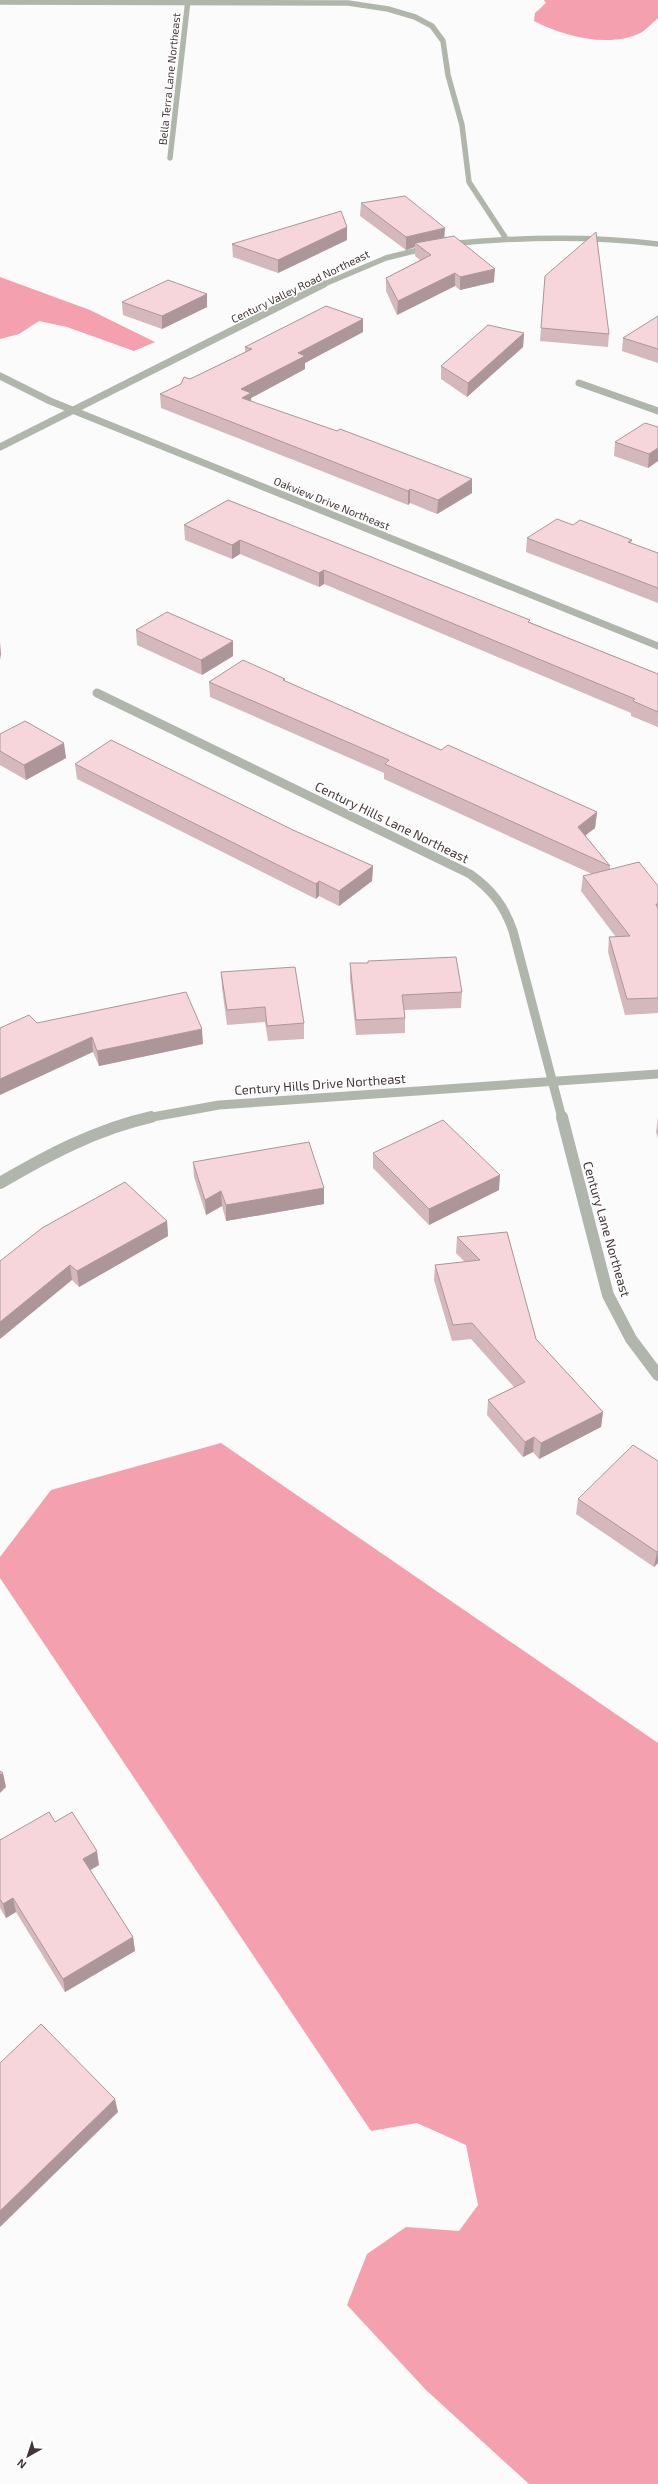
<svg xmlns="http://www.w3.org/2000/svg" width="658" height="2484" font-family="'Exo 2',sans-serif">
<rect width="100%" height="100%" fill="#fbfbfb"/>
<g fill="#f5a0ae">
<path d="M 544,0 L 658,0 L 658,18 C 653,22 647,29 642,32 C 611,49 563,36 534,21 L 535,13 L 546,3 Z"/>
<path d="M 0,277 L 90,310 L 155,342 L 134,351 L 67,327 L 39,321 L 19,334 L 0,339 Z"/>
<path d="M 221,1443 L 658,1743 L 658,2484 L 529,2484 L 426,2390 L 347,2305 L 367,2254 L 406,2227 L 459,2231 L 478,2205 L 466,2145 L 417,2123 L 371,2131 L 0,1578 L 0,1557 L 51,1490 Z"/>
</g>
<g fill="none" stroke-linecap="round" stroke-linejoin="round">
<g stroke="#b1b6ac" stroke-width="5.5">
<path d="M 0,2 L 348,3 L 388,9 L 415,17 L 432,26 L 443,41 L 448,75 L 462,125 L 469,182 L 505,237"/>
<path d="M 170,158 L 188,0"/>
<path d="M 447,244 C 518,237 587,235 658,244"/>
<path d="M 322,285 L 386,258 L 430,247"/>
</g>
<g stroke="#b1b6ac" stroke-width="7">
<path d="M 0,376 L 50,401 L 658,646"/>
<path d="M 579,383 L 658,411"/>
<path d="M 0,447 L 324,284"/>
</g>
<g stroke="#b1b6ac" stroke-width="9">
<path d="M 97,693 L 470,874 C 492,890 504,905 513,931 L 562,1118"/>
<path d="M 147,1118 L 219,1105 L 658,1074"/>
</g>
<g stroke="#b1b6ac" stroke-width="12">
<path d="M 562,1117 L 608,1295 L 631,1339 L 658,1375"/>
<path d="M 0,1183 C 48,1155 97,1129 151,1117"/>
</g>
</g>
<g fill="#d4b8bc">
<path d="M 361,203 L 445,228 L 444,237 L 494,282 L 460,290 L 455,286 L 397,315 L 386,291 L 386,278 L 420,260 L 415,256 L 415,247 L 406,250 L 360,216 Z"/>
<path d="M 347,227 L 347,240 L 278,273 L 233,257 L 232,244 Z"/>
<path d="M 545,276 L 609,334 L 608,347 L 540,341 Z"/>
<path d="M 207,294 L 207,307 L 162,329 L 123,315 L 122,302 Z"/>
<path d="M 658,316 L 658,363 L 622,351 L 623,338 Z"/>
<path d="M 363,319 L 363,332 L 305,363 L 305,369 L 251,398 L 251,401 L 472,493 L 437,514 L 410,503 L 408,505 L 161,408 L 160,394 L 245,352 L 245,347 Z"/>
<path d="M 524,333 L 523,347 L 467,397 L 441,379 L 441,366 Z"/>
<path d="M 658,427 L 658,461 L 648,468 L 614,456 L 615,442 Z"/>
<path d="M 228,500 L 658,674 L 658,727 L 631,716 L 631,713 L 324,584 L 319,587 L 240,554 L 232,559 L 185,540 L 184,525 Z"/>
<path d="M 573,525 L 632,540 L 631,543 L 658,553 L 658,603 L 526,552 L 527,538 Z"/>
<path d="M 136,630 L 233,656 L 202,675 L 137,645 Z"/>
<path d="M 285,681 L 441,750 L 597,812 L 595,828 L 585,835 L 610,866 L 610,869 L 658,886 L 658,1013 L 625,1015 L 608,952 L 609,937 L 616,937 L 581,891 L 583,876 L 592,874 L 384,779 L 384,773 L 210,697 L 209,682 Z"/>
<path d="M 0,734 L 66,758 L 26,780 L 0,765 Z"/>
<path d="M 75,764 L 293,830 L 373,866 L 372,881 L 339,906 L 319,896 L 316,899 L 77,779 Z"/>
<path d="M 350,963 L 462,992 L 461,1008 L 404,1010 L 405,1018 L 405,1033 L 356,1035 L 350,979 Z"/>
<path d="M 221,972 L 304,1023 L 304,1039 L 268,1041 L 265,1022 L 227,1025 L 222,988 Z"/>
<path d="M 37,1023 L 203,1044 L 99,1066 L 93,1052 Z"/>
<path d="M 658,1117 L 658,1139 L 656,1132 Z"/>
<path d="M 373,1153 L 499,1190 L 429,1225 L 373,1168 Z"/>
<path d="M 193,1162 L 324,1188 L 324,1204 L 226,1221 L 222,1206 L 206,1215 L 194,1177 Z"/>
<path d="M 167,1221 L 168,1236 L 79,1287 L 72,1280 L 0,1261 Z"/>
<path d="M 507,1232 L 536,1339 L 603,1412 L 601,1427 L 539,1459 L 533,1452 L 523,1457 L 487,1415 L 488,1400 L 514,1387 L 471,1339 L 452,1341 L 434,1280 L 435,1265 L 465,1262 L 456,1253 L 457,1237 Z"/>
<path d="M 658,1461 L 658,1563 L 654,1567 L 576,1514 L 578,1499 Z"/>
<path d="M 55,1822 L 99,1865 L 90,1870 L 133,1937 L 135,1951 L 65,1992 L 16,1912 L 6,1918 L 0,1908 L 0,1840 Z"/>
</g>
<g fill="#ac9699">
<path d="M 347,227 L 347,240 L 278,273 L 278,260 Z"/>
<path d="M 445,228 L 444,241 L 415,243 L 415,247 L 406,250 L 406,237 Z"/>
<path d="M 495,269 L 494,282 L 460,290 L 460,277 Z"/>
<path d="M 455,273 L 455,286 L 397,315 L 398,301 Z"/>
<path d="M 207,294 L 207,307 L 162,329 L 162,316 Z"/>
<path d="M 363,319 L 363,332 L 305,363 L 305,369 L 251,398 L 252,407 L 242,411 L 241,389 L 298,353 Z"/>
<path d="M 524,333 L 523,347 L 467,397 L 468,383 Z"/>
<path d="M 658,448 L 658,461 L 648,468 L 649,454 Z"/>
<path d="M 472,479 L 472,493 L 437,514 L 438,500 Z"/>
<path d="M 410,489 L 410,503 L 408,505 L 408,491 Z"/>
<path d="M 240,540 L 240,554 L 232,559 L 232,545 Z"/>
<path d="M 324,570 L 324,584 L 319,587 L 319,573 Z"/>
<path d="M 233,641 L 233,656 L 202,675 L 201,660 Z"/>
<path d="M 0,642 L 1,654 L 0,660 Z"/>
<path d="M 64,743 L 66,758 L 26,780 L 24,765 Z"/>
<path d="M 597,812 L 595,828 L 577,842 L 578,827 Z"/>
<path d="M 373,866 L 372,881 L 339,906 L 339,891 Z"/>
<path d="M 319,881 L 319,896 L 316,899 L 316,884 Z"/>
<path d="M 202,1029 L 203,1044 L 99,1066 L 97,1051 Z"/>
<path d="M 92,1037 L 93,1052 L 0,1095 L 0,1079 Z"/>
<path d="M 500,1175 L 499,1190 L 429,1225 L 429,1209 Z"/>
<path d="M 324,1188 L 324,1204 L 226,1221 L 226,1205 Z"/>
<path d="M 221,1191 L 222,1206 L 206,1215 L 205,1200 Z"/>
<path d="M 167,1221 L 168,1236 L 79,1287 L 77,1271 Z"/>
<path d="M 70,1265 L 72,1280 L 0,1339 L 0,1322 Z"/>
<path d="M 603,1412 L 601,1427 L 539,1459 L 541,1443 Z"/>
<path d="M 534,1437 L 533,1452 L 523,1457 L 525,1442 Z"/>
<path d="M 658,1551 L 658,1563 L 654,1567 L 657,1552 Z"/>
<path d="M 3,1773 L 6,1787 L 0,1793 L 0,1775 Z"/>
<path d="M 97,1851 L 99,1865 L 85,1873 L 83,1859 Z"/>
<path d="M 13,1898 L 16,1912 L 6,1918 L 3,1904 Z"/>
<path d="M 133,1937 L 135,1951 L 65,1992 L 63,1979 Z"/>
<path d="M 115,2099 L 118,2112 L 0,2227 L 0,2211 Z"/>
</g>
<g fill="#f6d6db" stroke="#ac9699">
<path d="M 405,196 L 445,228 L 406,237 L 361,203 Z"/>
<path d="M 341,211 L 347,227 L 278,260 L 232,244 Z"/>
<path d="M 596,232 L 609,334 L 541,328 L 545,276 Z"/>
<path d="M 454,236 L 495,269 L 460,277 L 455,273 L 398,301 L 386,278 L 431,255 L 415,243 Z"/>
<path d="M 168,280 L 207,294 L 162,316 L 122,302 Z"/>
<path d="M 326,306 L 363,319 L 298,353 L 305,356 L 241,389 L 251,393 L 242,398 L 337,431 L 340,429 L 472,479 L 438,500 L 410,489 L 408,491 L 160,394 L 181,384 L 184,377 L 190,379 L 252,349 L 245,347 Z"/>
<path d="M 658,316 L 658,349 L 623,338 Z"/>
<path d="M 488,325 L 524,333 L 468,383 L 441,366 Z"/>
<path d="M 645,423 L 658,427 L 658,448 L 649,454 L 615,442 Z"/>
<path d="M 228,500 L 530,620 L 528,622 L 658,674 L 658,712 L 633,701 L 635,699 L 324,570 L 319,573 L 240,540 L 232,545 L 184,525 Z"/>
<path d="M 557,519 L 573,525 L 580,520 L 632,540 L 628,542 L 658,553 L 658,588 L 527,538 Z"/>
<path d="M 167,612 L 233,641 L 201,660 L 136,630 Z"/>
<path d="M 243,660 L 285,679 L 283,680 L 441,750 L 448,745 L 597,812 L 578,827 L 610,866 L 385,764 L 389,760 L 209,682 Z"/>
<path d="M 25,721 L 64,743 L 24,765 L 0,751 L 0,734 Z"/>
<path d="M 111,740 L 293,830 L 373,866 L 339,891 L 319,881 L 316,884 L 75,764 Z"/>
<path d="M 639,862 L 658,886 L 658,904 L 656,904 L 658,909 L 658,998 L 627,999 L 609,937 L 630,936 L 583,876 Z"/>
<path d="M 456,957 L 462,992 L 402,995 L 405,1018 L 356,1020 L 350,963 L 368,963 L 368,961 Z"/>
<path d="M 295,967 L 304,1023 L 267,1026 L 265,1007 L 227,1010 L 221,972 Z"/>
<path d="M 186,992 L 202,1029 L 97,1051 L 92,1037 L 0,1079 L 0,1028 L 29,1015 L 37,1023 Z"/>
<path d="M 443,1120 L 500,1175 L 429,1209 L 373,1153 Z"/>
<path d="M 309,1142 L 324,1188 L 226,1205 L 221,1191 L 205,1200 L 193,1162 Z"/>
<path d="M 125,1182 L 167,1221 L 77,1271 L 70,1265 L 0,1322 L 0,1261 L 42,1228 Z"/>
<path d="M 507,1232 L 536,1339 L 603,1412 L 541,1443 L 534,1437 L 525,1442 L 488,1400 L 525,1382 L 472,1323 L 453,1325 L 435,1265 L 480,1260 L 457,1237 Z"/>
<path d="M 633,1445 L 658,1461 L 658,1551 L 657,1552 L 578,1499 Z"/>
<path d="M 0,1771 L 3,1773 L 0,1775 Z"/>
<path d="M 49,1812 L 55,1822 L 72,1812 L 97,1851 L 83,1859 L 133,1937 L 63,1979 L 13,1898 L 3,1904 L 0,1899 L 0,1840 Z"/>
<path d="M 41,2024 L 115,2099 L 0,2211 L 0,2063 Z"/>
</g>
<g text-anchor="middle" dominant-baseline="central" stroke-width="3" stroke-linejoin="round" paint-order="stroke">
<g font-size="11" fill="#433638" stroke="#fff">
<text transform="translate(169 79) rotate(-84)">Bella Terra Lane Northeast</text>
<text transform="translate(300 286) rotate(-26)">Century Valley Road Northeast</text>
<text transform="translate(332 503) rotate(22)">Oakview Drive Northeast</text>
</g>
<g font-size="13" fill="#433638" stroke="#fff">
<text transform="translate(392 822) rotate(26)">Century Hills Lane Northeast</text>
<text transform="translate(320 1084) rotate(-4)">Century Hills Drive Northeast</text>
<text transform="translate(607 1229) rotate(74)">Century Lane Northeast</text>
</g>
</g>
<g transform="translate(28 2456) rotate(219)" stroke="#ffffff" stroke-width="3" paint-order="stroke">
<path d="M0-3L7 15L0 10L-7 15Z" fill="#433638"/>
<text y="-6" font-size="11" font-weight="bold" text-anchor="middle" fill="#433638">N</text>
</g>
</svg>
